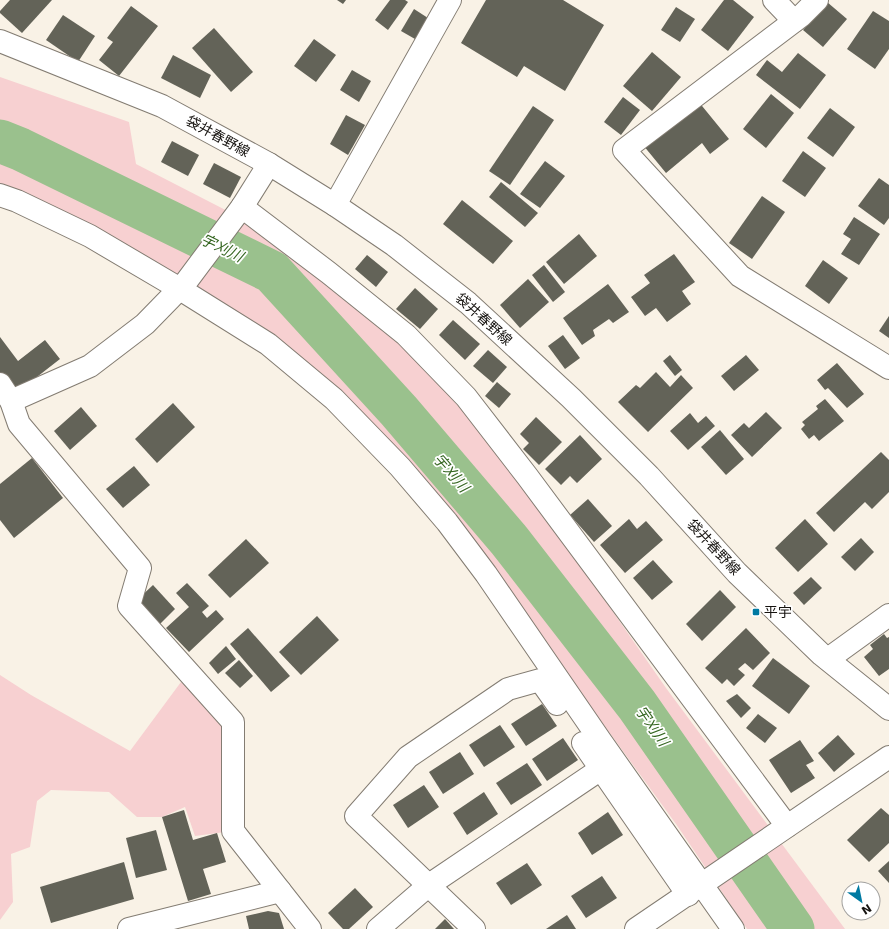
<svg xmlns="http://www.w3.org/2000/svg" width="889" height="929" font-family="'DejaVu Sans','Noto Sans JP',sans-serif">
<rect width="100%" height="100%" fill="#f9f2e6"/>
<g fill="#f7d0d1">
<path d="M 0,77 L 129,122 L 136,164 L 245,220 L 455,385 L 666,688 L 845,929 L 747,929 L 676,824 L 451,515 L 326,379 L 0,193 Z"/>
<path d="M 0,675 L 31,695 L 130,751 L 181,682 L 233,729 L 233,831 L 195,836 L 185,807 L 162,817 L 137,817 L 109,792 L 51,790 L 37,801 L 30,847 L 11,854 L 13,902 L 0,920 Z"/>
</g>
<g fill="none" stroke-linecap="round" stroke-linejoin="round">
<path stroke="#9ac18d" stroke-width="43" d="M 0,141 L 20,149 L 272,272 L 399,411 L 509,540 L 637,705 L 793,929"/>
</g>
<g fill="#636358">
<path d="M 10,0 L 52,0 L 22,33 L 0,13 L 0,11 Z"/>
<path d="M 337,0 L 346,0 L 343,4 Z"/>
<path d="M 390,0 L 405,0 L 408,2 L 388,30 L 375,20 Z"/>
<path d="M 486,0 L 563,0 L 604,25 L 565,91 L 524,66 L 517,77 L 461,43 Z"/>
<path d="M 724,0 L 733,0 L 754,17 L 728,51 L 701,30 Z"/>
<path d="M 827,2 L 847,19 L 823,47 L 803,30 Z"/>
<path d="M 131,6 L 158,26 L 119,76 L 99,60 L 113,42 L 107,38 Z"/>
<path d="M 676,7 L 695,19 L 680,42 L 661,30 Z"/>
<path d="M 414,9 L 428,18 L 415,39 L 401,31 Z"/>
<path d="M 873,11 L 889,21 L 889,49 L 875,69 L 847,49 Z"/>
<path d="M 63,15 L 95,36 L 78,62 L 46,40 Z"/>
<path d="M 214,28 L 253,72 L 231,92 L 192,48 Z"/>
<path d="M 314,39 L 336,55 L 316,82 L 294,66 Z"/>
<path d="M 652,52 L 681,77 L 652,111 L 623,86 Z"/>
<path d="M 798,53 L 826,75 L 800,109 L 756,75 L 767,60 L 782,72 Z"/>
<path d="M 173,55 L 211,75 L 200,98 L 161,78 Z"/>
<path d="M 352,70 L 371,81 L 359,102 L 340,90 Z"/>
<path d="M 771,94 L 794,113 L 766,148 L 743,129 Z"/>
<path d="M 623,97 L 640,110 L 621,135 L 604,122 Z"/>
<path d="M 698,101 L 729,139 L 710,154 L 702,143 L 666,173 L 643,145 Z"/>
<path d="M 533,106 L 554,120 L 510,185 L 489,171 Z"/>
<path d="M 830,108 L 855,127 L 833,157 L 807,138 Z"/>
<path d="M 346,115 L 365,125 L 348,155 L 330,144 Z"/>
<path d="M 172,141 L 199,155 L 188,176 L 161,162 Z"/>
<path d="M 803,151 L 826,168 L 805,197 L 782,181 Z"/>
<path d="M 545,161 L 565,176 L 540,208 L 520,194 Z"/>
<path d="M 214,163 L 241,177 L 230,198 L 203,184 Z"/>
<path d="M 879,178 L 889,185 L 889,218 L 884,225 L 858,206 Z"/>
<path d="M 501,182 L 538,213 L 525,227 L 489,197 Z"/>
<path d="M 762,196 L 785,212 L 752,259 L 729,243 Z"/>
<path d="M 462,200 L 513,241 L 493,264 L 443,224 Z"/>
<path d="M 854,217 L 880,234 L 859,265 L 841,254 L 851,239 L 843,234 Z"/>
<path d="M 579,234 L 597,256 L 564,284 L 546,262 Z"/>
<path d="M 674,254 L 695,282 L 682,291 L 691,304 L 667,322 L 656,308 L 645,316 L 631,297 L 650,283 L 644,275 Z"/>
<path d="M 367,255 L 388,272 L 376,287 L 355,269 Z"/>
<path d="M 823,260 L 848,278 L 829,304 L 805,286 Z"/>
<path d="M 544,265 L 565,292 L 553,302 L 532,275 Z"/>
<path d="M 528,279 L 549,302 L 520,328 L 500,305 Z"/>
<path d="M 608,284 L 629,312 L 613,323 L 609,319 L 593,330 L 595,336 L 582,345 L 563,318 Z"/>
<path d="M 415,288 L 438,309 L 420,329 L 396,309 Z"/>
<path d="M 889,316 L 889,338 L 879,331 Z"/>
<path d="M 453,320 L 480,344 L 465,360 L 439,335 Z"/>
<path d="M 563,335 L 580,358 L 565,369 L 548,346 Z"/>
<path d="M 0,337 L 18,361 L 45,340 L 60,359 L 15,394 L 0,375 Z"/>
<path d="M 488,350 L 507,367 L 493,383 L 473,366 Z"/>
<path d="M 670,355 L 682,370 L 675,376 L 663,361 Z"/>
<path d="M 746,355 L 759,370 L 734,391 L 721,376 Z"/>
<path d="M 837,363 L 864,394 L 847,408 L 828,388 L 825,390 L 817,380 Z"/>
<path d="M 656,372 L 670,387 L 681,375 L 693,388 L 648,432 L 618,402 L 636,385 L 640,388 Z"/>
<path d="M 497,382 L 511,394 L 499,408 L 485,396 Z"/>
<path d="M 825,399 L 844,421 L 819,441 L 814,435 L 809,439 L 801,429 L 805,425 L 802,422 L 818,409 L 816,406 Z"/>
<path d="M 173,403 L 195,427 L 157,463 L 135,439 Z"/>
<path d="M 81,407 L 97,426 L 70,450 L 54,431 Z"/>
<path d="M 766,412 L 782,428 L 752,457 L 731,435 L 744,423 L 749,428 Z"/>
<path d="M 690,413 L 698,423 L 706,416 L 715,426 L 688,450 L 670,431 Z"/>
<path d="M 536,417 L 562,442 L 539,465 L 523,449 L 529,443 L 520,434 Z"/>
<path d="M 720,430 L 744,459 L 726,475 L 701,447 Z"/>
<path d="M 580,435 L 602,459 L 577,483 L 570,476 L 561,485 L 545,469 Z"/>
<path d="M 881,452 L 889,460 L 889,492 L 872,509 L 865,502 L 834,532 L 816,513 Z"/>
<path d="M 32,458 L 63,498 L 14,538 L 0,520 L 0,484 Z"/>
<path d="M 134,466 L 150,485 L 123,508 L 106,489 Z"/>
<path d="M 588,499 L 612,526 L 594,542 L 570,515 Z"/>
<path d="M 629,519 L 637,529 L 646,521 L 663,540 L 625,573 L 600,545 Z"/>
<path d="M 805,519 L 828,544 L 798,572 L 775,548 Z"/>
<path d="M 861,538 L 874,552 L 855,571 L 841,557 Z"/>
<path d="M 246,539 L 269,563 L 230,598 L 208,575 Z"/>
<path d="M 653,560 L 673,582 L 652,600 L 633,578 Z"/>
<path d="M 811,577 L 822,588 L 804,605 L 793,593 Z"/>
<path d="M 187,583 L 209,606 L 202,612 L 207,618 L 216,610 L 224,619 L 189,652 L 166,628 L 189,607 L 176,593 Z"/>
<path d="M 153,585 L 175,609 L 160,624 L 137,600 Z"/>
<path d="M 720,590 L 736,607 L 702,641 L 686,624 Z"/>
<path d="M 317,616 L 339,640 L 301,675 L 279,652 Z"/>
<path d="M 248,628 L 290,676 L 271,692 L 230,644 Z"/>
<path d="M 746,628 L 770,653 L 753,670 L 745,663 L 738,669 L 745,675 L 734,686 L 727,679 L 722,684 L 705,668 Z"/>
<path d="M 884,634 L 887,638 L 889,637 L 889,669 L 879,676 L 864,657 L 873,649 L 870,645 Z"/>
<path d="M 226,646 L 236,659 L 218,674 L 209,663 Z"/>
<path d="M 773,658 L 810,686 L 789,714 L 752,686 Z"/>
<path d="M 239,660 L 253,676 L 240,688 L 225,673 Z"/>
<path d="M 737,694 L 751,708 L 741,718 L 726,701 Z"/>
<path d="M 542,704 L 557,726 L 526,746 L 511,724 Z"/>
<path d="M 758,714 L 777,728 L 765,743 L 746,728 Z"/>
<path d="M 500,725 L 515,747 L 484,767 L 469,745 Z"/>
<path d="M 838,735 L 855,754 L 834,772 L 818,753 Z"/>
<path d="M 563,738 L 578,760 L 547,781 L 532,759 Z"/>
<path d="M 800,740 L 814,761 L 806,765 L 815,778 L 791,793 L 769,760 Z"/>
<path d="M 460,752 L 474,774 L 443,794 L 429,772 Z"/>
<path d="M 527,763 L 542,785 L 511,805 L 496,783 Z"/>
<path d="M 424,785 L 439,807 L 408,828 L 393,805 Z"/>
<path d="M 484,792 L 498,814 L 467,835 L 453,813 Z"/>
<path d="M 881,808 L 889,815 L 889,843 L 869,862 L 847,840 Z"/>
<path d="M 184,810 L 193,840 L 217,833 L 226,862 L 203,869 L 211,894 L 188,901 L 162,817 Z"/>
<path d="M 608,812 L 623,835 L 592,855 L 578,833 Z"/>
<path d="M 156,830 L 167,870 L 136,878 L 126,838 Z"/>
<path d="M 889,861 L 889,883 L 878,871 Z"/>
<path d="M 124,862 L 134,899 L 51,923 L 40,887 Z"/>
<path d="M 527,863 L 542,885 L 511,905 L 496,883 Z"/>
<path d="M 602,876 L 617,898 L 586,918 L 571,896 Z"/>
<path d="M 355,888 L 373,907 L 349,929 L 343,929 L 328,913 Z"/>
<path d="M 268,911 L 279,913 L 284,929 L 249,929 L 246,916 Z"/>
<path d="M 567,915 L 576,929 L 546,929 Z"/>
<path d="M 445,919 L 454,929 L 435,929 Z"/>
</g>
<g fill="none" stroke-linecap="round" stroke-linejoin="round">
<defs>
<g id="minor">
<path d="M 774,0 L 794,21"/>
<path d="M 817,0 L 801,16 L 624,150 L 740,276 L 889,368"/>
<path d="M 0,195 L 17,201 L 90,236 L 180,289 L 268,344 L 334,399 L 400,467 L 447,522 L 486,574 L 600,740 L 733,929"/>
<path d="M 335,205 L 450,0"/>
<path d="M 242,207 L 329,273 L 406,335 L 466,397 L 527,476 L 787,826"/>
<path d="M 0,384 L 11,401 L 19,424 L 140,568 L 129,606 L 233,722 L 233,831 L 310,929"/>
<path d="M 11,401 L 90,366 L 145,324 L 186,282 L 242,207 L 269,164"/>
<path d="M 828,659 L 889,615"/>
<path d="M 583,743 L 688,895"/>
<path d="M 129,929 L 280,891"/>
<path d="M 378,929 L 429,885 L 601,769"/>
<path d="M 474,929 L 356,816 L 408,757 L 508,689 L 540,680 L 557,704"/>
<path d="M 636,929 L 889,757"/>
</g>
<path id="primary" d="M 0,41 L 162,106 L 269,164 L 335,205 L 394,245 L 468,303 L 571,398 L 649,476 L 737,573 L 822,655 L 889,709"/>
</defs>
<use href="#minor" stroke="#837c72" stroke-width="24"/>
<use href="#primary" stroke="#837c72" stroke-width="24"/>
<use href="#minor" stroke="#fff" stroke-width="22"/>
<use href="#primary" stroke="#fff" stroke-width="22"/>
</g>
<rect fill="#007aa2" stroke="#fff" stroke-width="1.5" x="752" y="608" width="8" height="8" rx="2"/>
<g text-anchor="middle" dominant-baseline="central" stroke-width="3.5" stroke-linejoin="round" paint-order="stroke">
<g font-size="14" fill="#161310" stroke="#fff">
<text transform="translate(218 136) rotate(29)">袋井春野線</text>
<text transform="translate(484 319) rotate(42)">袋井春野線</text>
<text transform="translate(714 547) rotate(47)">袋井春野線</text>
</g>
<g font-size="14" fill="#161310" stroke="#fff" text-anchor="start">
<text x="764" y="612">平宇</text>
</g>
<g font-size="15" font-style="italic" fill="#356621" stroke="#fff">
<text transform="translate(222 248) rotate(26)">宇刈川</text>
<text transform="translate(451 473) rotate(49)">宇刈川</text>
<text transform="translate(652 726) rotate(55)">宇刈川</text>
</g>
</g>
<g transform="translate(861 901) rotate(147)"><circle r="19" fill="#ffffff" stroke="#a2a19f"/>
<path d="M0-3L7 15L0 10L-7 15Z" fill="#007aa2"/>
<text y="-6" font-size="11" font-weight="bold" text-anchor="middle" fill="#161310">N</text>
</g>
</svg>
